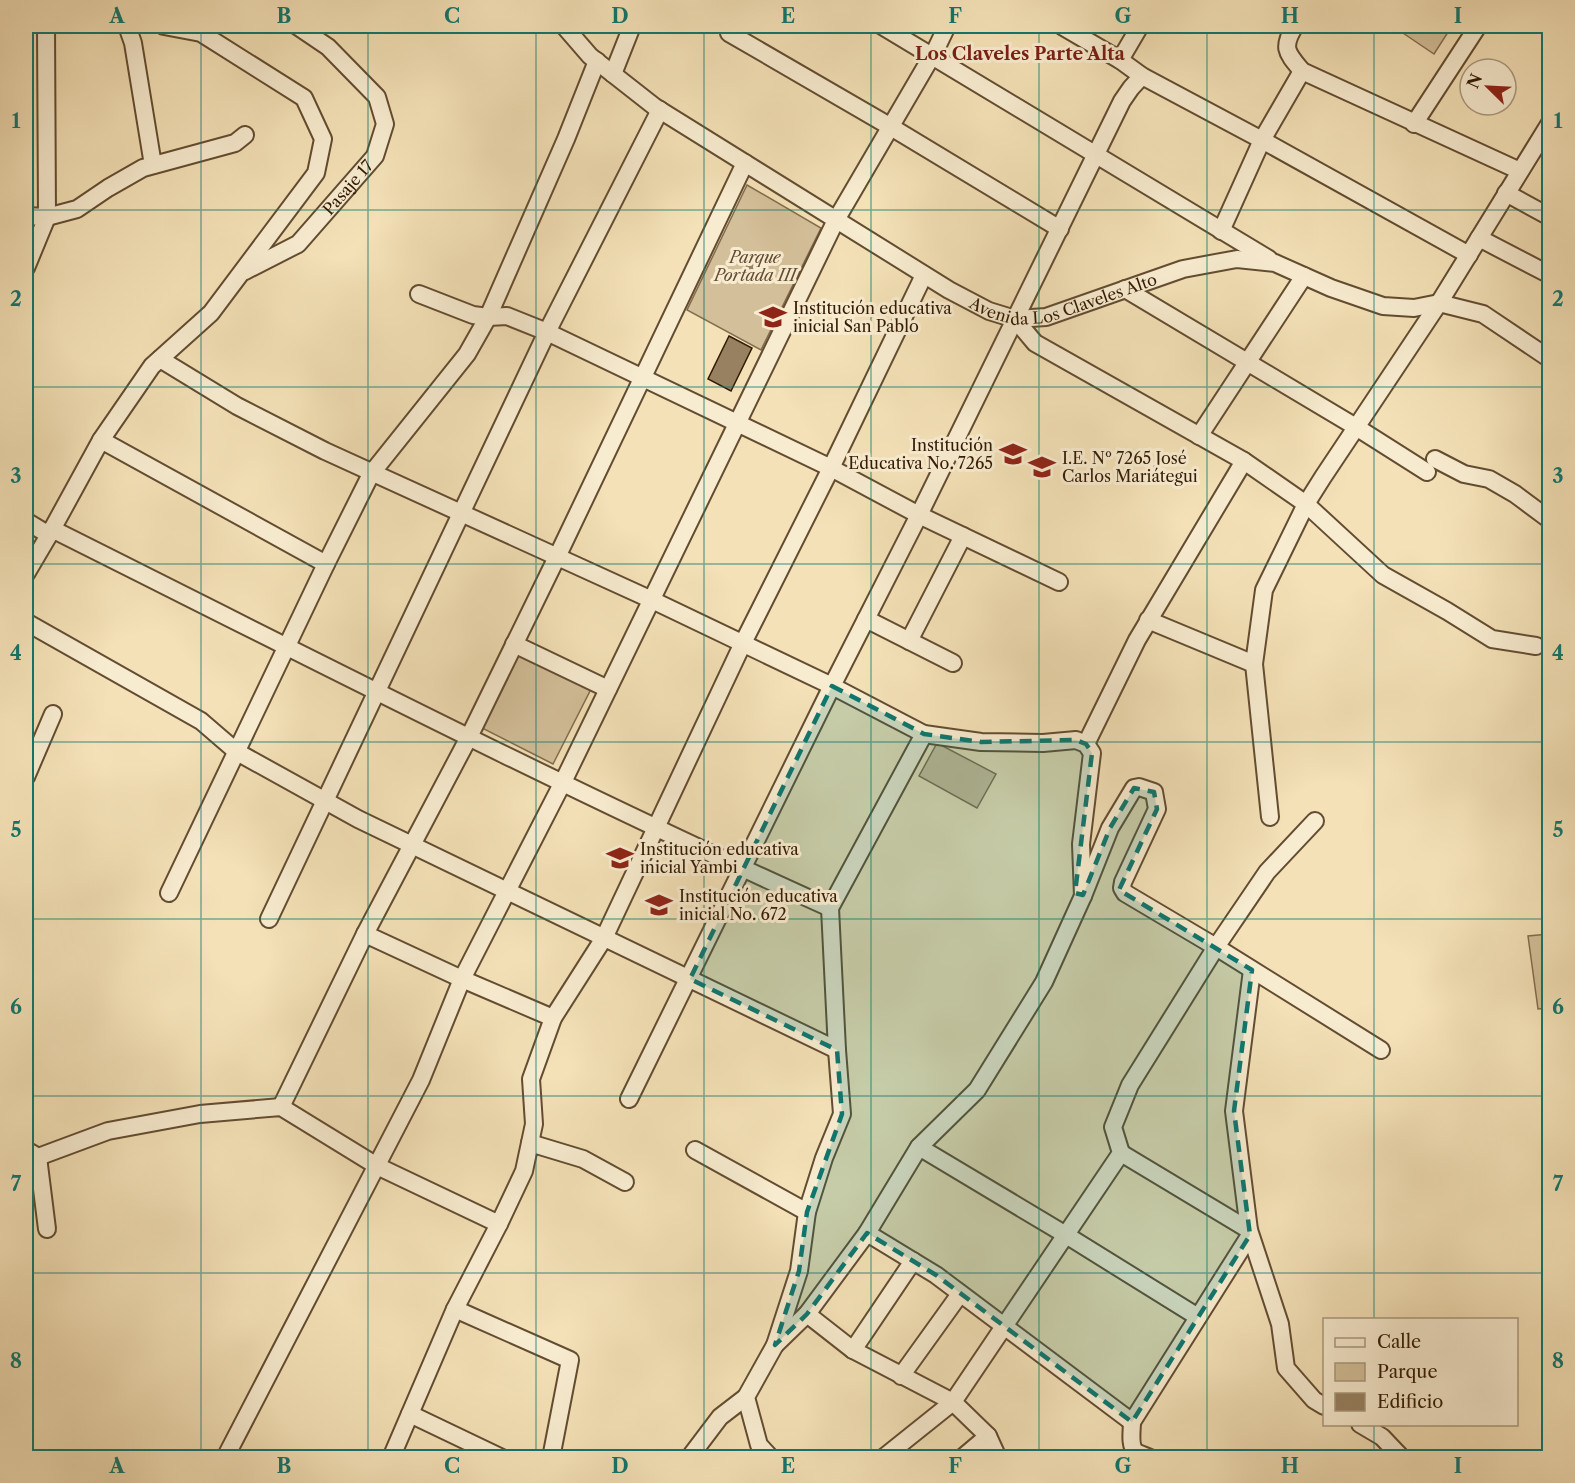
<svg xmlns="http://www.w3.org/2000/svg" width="1575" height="1483" font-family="'Libre Caslon Text',serif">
<rect width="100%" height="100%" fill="#f4e1b7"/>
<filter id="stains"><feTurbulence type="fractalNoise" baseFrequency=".00333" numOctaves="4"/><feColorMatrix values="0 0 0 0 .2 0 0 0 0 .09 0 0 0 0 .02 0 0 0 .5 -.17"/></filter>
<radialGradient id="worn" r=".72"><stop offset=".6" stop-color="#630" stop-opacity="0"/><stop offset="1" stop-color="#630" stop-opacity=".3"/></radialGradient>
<g fill="#d3bf99" stroke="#836c4e" stroke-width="1.5">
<path d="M 1395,26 L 1452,26 L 1434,54 L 1394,27 Z"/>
<path d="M 747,185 L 821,228 L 761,350 L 687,310 Z"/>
<path d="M 520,653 L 591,689 L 553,764 L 482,728 Z"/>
<path d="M 937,743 L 996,774 L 977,808 L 919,776 Z"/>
<path d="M 1549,934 L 1549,1008 L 1538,1009 L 1528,936 Z"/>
</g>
<g fill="#978161" stroke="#331a04" stroke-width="1.5">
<circle cx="753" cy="269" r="7"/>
<path d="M 729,336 L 752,348 L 731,391 L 708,379 Z"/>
</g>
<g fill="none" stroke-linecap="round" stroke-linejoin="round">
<defs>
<g id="minor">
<path d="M 127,26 L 133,43 L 153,165"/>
<path id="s1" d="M 564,26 L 590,56 L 655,107 L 949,290 L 989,311 L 1015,319 L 1046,317 L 1183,269 L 1237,259 L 1275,263 L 1331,288 L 1383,306 L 1414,308 L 1439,303 L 1483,314 L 1550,359"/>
<path d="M 732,26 L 729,33 L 891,127 L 1060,229"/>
<path d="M 882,26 L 1269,259"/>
<path d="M 1062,26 L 1120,60 L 1142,76 L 1262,140 L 1469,255"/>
<path d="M 1295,26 C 1281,48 1287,53 1302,71 L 1520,171"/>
<path d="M 1120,60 L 1140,26"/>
<path d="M 613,74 L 632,26"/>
<path d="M 1414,124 L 1478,26"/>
<path d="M 1506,193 L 1550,217"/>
<path d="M 26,216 L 47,217 L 77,209 L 108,188 L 143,168 L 235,143 L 245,135"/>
<path d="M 1221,231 L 1262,140 L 1302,71"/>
<path d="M 1479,238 L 1550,275"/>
<path d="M 26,268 L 47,217 L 46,26"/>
<path id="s2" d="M 245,271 L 298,244 L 375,156 L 385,124 L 377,97 L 328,47 L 297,26"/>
<path d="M 1125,289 L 1356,427 L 1427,472"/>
<path d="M 419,294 L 473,315 L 488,317 L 507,316 L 547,332 L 831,468 L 919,515 L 1059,582"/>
<path d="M 1015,319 L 1035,343 L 1244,461 L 1306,504 L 1383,575 L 1447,611 L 1492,639 L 1536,646"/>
<path d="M 160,359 L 237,406 L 325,451 L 652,600 L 832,686 L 924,734 L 981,742 L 1043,743 L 1076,740 L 1086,744 L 1092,753 L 1081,844 L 1083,896"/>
<path d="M 1199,436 L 1304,276"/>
<path d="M 101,440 L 326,564"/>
<path d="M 1435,459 L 1464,474 L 1489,479 L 1515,494 L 1550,520"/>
<path d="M 26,521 L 49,535"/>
<path d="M 52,529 C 310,658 567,790 830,908"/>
<path d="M 26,574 L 49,535 L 101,440 L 152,366 L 211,313 L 316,173 L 323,139 L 304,98 L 201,33 L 164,26"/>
<path d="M 866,619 L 953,663"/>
<path d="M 1148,620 L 1254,664"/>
<path d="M 26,622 L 201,721 L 237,752 L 358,819 L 837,1050"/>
<path d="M 909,641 L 963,536"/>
<path d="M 514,644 L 608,689"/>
<path d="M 1086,744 L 1137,640 L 1244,461"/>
<path d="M 26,777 L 53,714"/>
<path d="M 1270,817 L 1254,664 L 1264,590 L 1306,504 L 1323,477 L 1439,303 L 1550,123"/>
<path d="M 169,893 L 326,564 L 371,474 L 467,354 L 488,317 L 566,139 L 597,61"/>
<path d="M 269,919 L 547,332 L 660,110"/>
<path d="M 365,934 L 462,979 L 553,1018"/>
<path d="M 1252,970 L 1234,1111 L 1249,1230 L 1280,1324 L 1286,1368 L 1314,1400 L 1324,1406"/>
<path d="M 629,1099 L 832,686 L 919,515 L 1122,101 L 1131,88 L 1142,76"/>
<path d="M 281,1107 L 365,934 L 469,737 L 557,557 L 745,163"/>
<path d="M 530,1143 L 583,1159 L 625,1182"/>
<path d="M 919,1147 L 1066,1235 L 1198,1317"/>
<path d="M 26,1150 L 38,1157 L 108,1131 L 200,1114 L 281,1107 L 377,1166 L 499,1224"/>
<path d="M 695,1150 L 807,1212"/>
<path d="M 1121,1153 L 1249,1230"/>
<path d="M 38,1157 L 47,1229"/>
<path d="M 867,1233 L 936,1275 L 1132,1422"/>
<path d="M 455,1309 L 570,1360 L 551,1458"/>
<path d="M 807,1314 L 853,1350 L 953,1402 L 988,1436 L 998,1458"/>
<path d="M 775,1345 L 807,1314 L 867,1233 L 919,1147 L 977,1090 L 1044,982 L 1083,896 L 1110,828 L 1134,788 L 1139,787 L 1154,792 L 1157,809 L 1123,882 L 1122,888 L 1125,893 L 1216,947 L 1381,1050"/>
<path d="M 853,1350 L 913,1261"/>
<path d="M 901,1376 L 960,1294"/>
<path d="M 410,1414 L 502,1458"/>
<path d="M 1360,1424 L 1382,1437 L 1402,1458"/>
<path d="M 225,1458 L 421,1080 L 462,979 L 563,782 L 836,220 L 936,49 L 947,26"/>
<path d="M 391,1458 L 455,1309 L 499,1224 L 524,1171 L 534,1124 L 531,1079 L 553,1018 L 604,938 L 743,643 L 831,468 L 924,275"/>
<path d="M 689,1458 L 720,1417 L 746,1397"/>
<path d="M 771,1458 L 759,1445 L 746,1397 L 775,1345 L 799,1271 L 807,1212 L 824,1158 L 842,1114 L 837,1050 L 830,908 L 924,734"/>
<path d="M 883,1458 L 953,1402 L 1121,1153 L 1113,1127 L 1130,1085 L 1216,947 L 1267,872 L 1315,821"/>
<path d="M 962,1458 L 988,1436"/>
<path d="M 1150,1458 C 1146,1456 1139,1454 1136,1452 C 1129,1446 1132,1430 1132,1422 L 1250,1235"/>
</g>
</defs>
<use href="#minor" stroke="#634c31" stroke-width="20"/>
<use href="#minor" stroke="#f8ecd0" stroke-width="16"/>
</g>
<path fill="#0f766e" fill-opacity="0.2" stroke="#0f766e" stroke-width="4.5" stroke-dasharray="12 8" stroke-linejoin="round" d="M 832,686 L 924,734 L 981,742 L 1076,740 L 1086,744 L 1092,753 L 1075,893 L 1083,895 L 1110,828 L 1134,788 L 1154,792 L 1157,809 L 1119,890 L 1252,970 L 1234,1111 L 1250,1235 L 1132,1422 L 936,1275 L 867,1233 L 807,1314 L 775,1345 L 799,1271 L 807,1212 L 842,1114 L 837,1050 L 690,979 Z"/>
<path fill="none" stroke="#0f766e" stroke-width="1.5" stroke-opacity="0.55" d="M 201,26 L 201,1458M 368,26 L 368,1458M 536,26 L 536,1458M 704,26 L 704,1458M 871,26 L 871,1458M 1039,26 L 1039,1458M 1207,26 L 1207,1458M 1374,26 L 1374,1320M 26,210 L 1550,210M 26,387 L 1550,387M 26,564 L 1550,564M 26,742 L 1550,742M 26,919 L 1550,919M 26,1096 L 1550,1096M 26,1273 L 1550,1273M 1374,1424 L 1374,1458"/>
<defs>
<symbol id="school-bare" viewBox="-9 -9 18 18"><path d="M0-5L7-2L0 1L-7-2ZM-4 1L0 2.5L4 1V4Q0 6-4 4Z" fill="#8f2418" stroke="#f8ecd0" stroke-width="2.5" paint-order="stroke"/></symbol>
</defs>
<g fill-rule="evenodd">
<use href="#school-bare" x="754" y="298" width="38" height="38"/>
<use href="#school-bare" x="994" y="435" width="38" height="38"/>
<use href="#school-bare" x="1023" y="448" width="38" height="38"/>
<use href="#school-bare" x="601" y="839" width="38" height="38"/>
<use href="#school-bare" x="640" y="886" width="38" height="38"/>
</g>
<g text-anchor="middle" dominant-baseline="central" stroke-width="6" stroke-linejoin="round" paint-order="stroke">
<g font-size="16" fill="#331a04" stroke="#f8ecd0">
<text stroke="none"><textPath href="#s2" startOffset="135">Pasaje 17</textPath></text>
<text stroke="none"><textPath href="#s1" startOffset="591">Avenida Los Claveles Alto</textPath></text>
</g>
<g font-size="16" font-style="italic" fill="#634c31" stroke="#f8ecd0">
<text x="755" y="257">Parque<tspan x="755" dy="18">Portada III</tspan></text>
</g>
<g font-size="16" fill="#331a04" stroke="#f8ecd0" text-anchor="start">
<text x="793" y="308">Institución educativa<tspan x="793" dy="18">inicial San Pablo</tspan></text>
<text x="993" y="445" text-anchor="end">Institución<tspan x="993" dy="18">Educativa No. 7265</tspan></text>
<text x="1062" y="458">I.E. Nº 7265 José<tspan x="1062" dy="18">Carlos Mariátegui</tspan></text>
<text x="640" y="849">Institución educativa<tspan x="640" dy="18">inicial Yambi</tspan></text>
<text x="679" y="896">Institución educativa<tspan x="679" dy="18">inicial No. 672</tspan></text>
</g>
<g font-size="18" font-weight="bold" fill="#7a1f14" stroke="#f8ecd0">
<text x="1020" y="54">Los Claveles Parte Alta</text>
</g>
</g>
<rect width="1575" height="1483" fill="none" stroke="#f4e1b7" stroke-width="66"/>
<rect x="1323" y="1318" width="195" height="108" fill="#f8ecd0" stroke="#a9987e" stroke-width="1.5"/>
<rect x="1335" y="1338" width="30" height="9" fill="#f8ecd0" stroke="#a9987e" stroke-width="1.5"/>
<text x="1377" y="1348" font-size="18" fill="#331a04">Calle</text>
<rect x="1335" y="1363" width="30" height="18" fill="#d3bf99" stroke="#a9987e" stroke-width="1.5"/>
<text x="1377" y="1378" font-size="18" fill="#331a04">Parque</text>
<rect x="1335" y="1393" width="30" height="18" fill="#978161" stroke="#a9987e" stroke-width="1.5"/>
<text x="1377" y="1408" font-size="18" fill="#331a04">Edificio</text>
<g transform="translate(1488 87) rotate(294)"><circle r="28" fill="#f8ecd0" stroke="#a9987e" stroke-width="1.5"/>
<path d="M0-4.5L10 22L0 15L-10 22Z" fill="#8f2418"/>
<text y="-9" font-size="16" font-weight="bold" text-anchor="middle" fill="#331a04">N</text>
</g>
<rect x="33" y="33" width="1509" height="1417" fill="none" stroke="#0f766e" stroke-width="2"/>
<g font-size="20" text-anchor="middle" font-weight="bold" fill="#0f766e">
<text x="117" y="23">A</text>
<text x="284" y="23">B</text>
<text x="452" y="23">C</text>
<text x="620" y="23">D</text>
<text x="788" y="23">E</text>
<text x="955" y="23">F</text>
<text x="1123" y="23">G</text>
<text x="1290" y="23">H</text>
<text x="1458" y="23">I</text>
<text x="16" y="128">1</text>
<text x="1558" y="128">1</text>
<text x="16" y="306">2</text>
<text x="1558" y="306">2</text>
<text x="16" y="483">3</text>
<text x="1558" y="483">3</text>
<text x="16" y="660">4</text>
<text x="1558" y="660">4</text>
<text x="16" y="837">5</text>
<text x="1558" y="837">5</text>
<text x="16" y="1014">6</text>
<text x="1558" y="1014">6</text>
<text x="16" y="1191">7</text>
<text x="1558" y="1191">7</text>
<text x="16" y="1368">8</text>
<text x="1558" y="1368">8</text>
<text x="117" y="1473">A</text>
<text x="284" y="1473">B</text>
<text x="452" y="1473">C</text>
<text x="620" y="1473">D</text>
<text x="788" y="1473">E</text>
<text x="955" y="1473">F</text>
<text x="1123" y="1473">G</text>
<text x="1290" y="1473">H</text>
<text x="1458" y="1473">I</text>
</g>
<rect width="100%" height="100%" filter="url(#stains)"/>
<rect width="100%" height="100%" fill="url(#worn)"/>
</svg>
